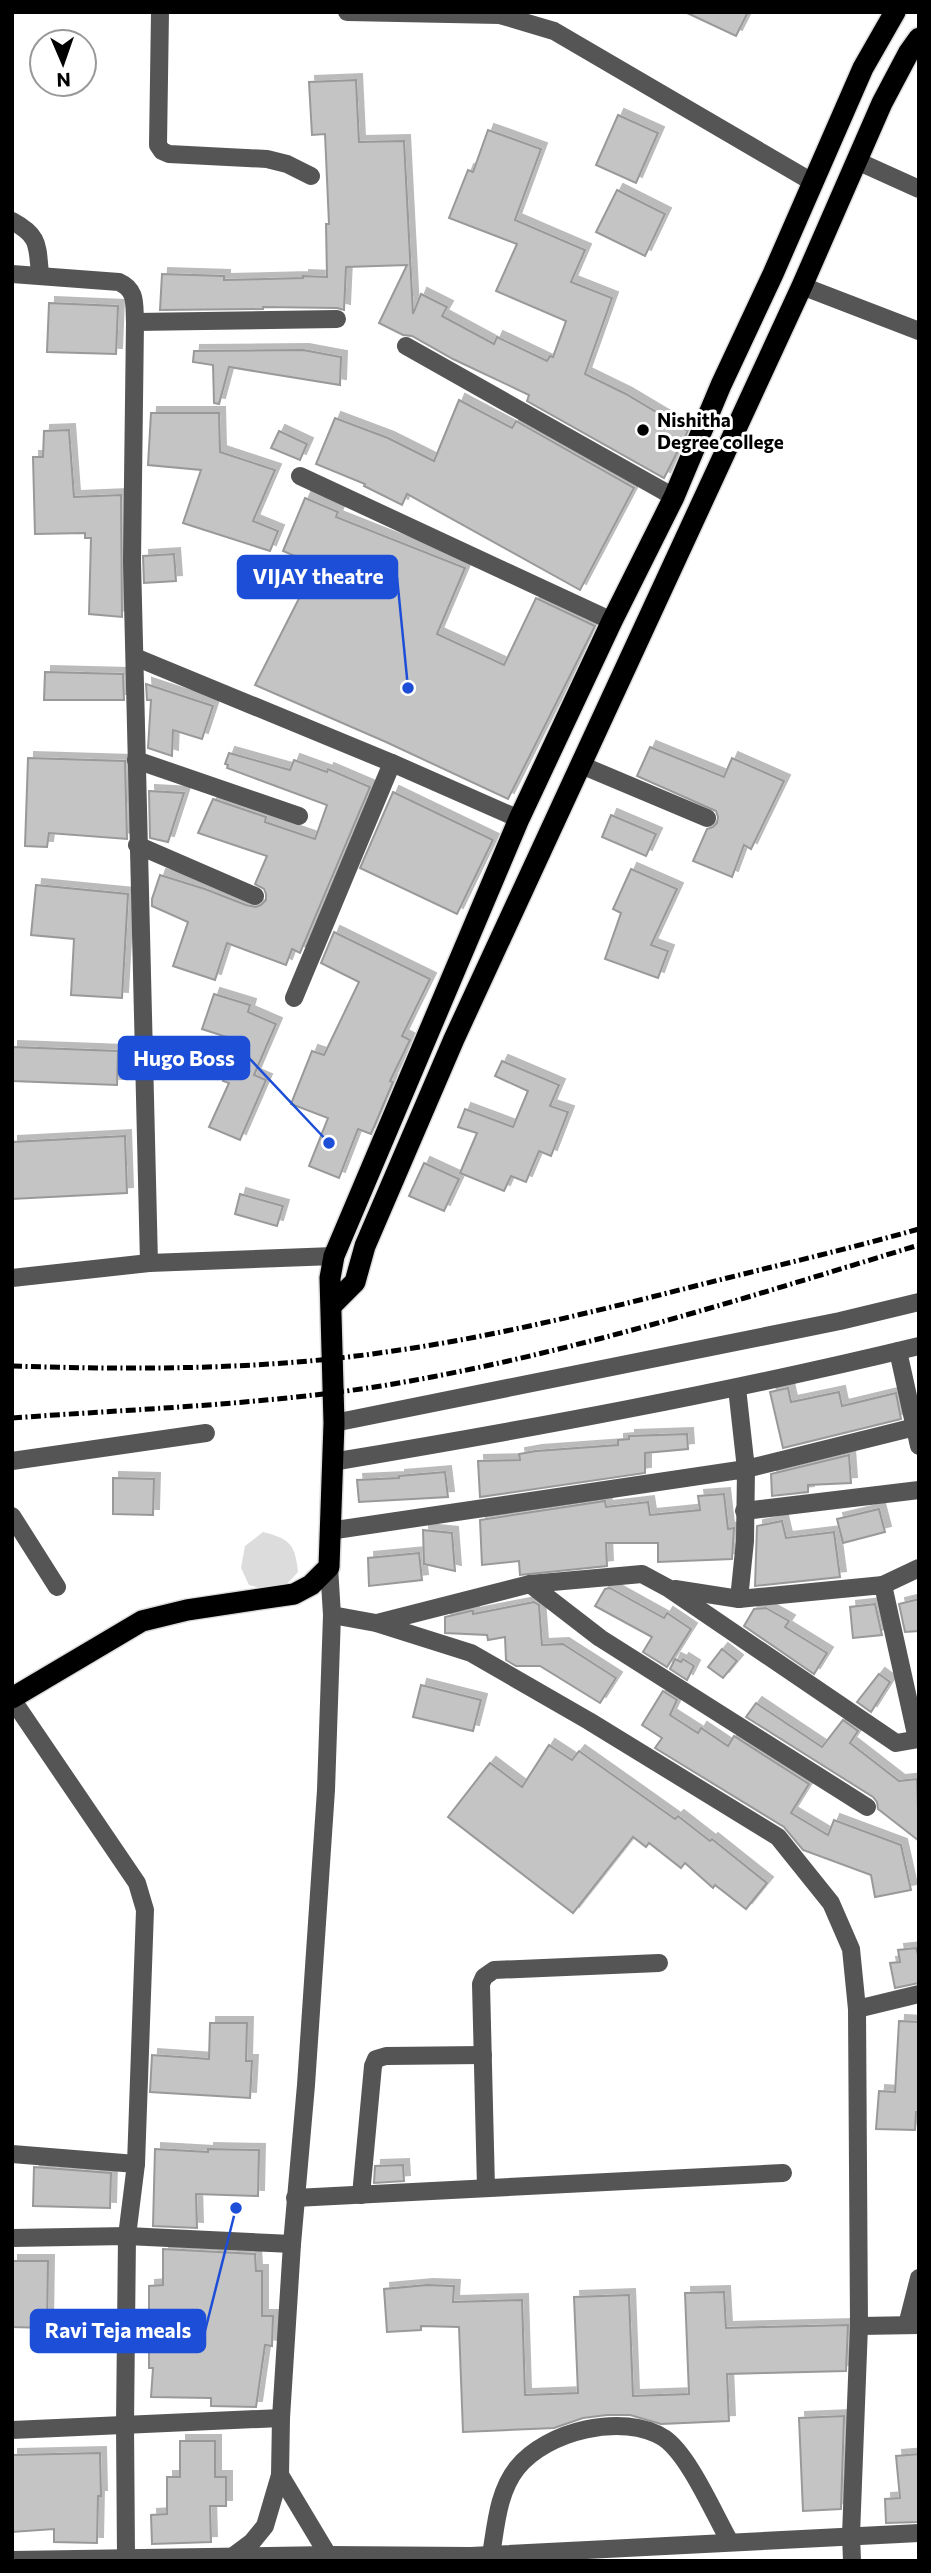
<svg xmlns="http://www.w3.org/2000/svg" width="931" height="2573" font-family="Commissioner,sans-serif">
<defs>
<filter id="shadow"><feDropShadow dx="6" dy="-6" stdDeviation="0" flood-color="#0004"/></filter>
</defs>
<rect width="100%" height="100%" fill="#fff"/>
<path fill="#dcdcdc" d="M 263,1532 C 290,1539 295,1544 298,1572 C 281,1592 275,1592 249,1585 L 241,1568 L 245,1546 Z"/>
<g fill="#c4c4c4" stroke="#999" stroke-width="2" filter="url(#shadow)">
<path d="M 685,12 L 748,12 L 736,36 Z"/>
<path d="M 356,80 L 359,142 L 404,141 L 413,314 L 421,294 L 447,307 L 442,316 L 494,344 L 497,337 L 547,361 L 550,356 L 553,357 L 566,321 L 496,291 L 517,244 L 449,218 L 468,170 L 473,172 L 488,130 L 541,149 L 515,220 L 585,250 L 571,282 L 612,298 L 585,374 L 626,394 L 688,431 L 664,478 L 527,401 L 529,395 L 453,359 L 412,336 L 403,335 L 379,323 L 407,265 L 346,267 L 344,310 L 337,308 L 263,307 L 263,309 L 160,310 L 162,274 L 224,276 L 224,280 L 303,278 L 303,276 L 327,277 L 326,224 L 329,224 L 325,134 L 312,135 L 309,82 Z"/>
<path d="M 618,115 L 658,133 L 636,183 L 596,165 Z"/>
<path d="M 617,190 L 665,214 L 645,256 L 596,232 Z"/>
<path d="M 49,303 L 118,306 L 116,354 L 47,352 Z"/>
<path d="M 303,350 L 341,357 L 340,385 L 229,367 L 219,404 L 214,403 L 213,365 L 193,362 L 194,351 Z"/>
<path d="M 459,400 L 512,428 L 516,421 L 634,488 L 580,590 L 407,494 L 402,505 L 364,486 L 365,484 L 316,464 L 335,418 L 388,438 L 434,461 Z"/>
<path d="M 151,413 L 219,413 L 220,452 L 275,470 L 253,521 L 278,531 L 270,551 L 183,523 L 201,470 L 148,465 Z"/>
<path d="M 69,430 L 74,497 L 121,495 L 122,617 L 89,614 L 91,538 L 85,538 L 85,533 L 35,534 L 33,457 L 43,457 L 44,431 Z"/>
<path d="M 279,431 L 307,444 L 300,460 L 271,448 Z"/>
<path d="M 305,498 L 338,512 L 336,517 L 465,568 L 437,634 L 504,665 L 536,598 L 595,626 L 508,799 L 386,742 L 255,685 L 316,565 L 283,551 Z"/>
<path d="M 174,554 L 176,581 L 144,583 L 143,556 Z"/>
<path d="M 45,672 L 123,674 L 124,700 L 44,700 Z"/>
<path d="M 146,684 L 213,706 L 202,739 L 173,730 L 172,756 L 148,748 L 151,700 L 147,700 Z"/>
<path d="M 650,747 L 724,777 L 732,758 L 784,781 L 751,849 L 744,845 L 732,877 L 693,861 L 707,829 L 713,827 L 717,823 L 718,817 L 716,811 L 637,776 Z"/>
<path d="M 229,753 L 290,770 L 294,760 L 327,772 L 328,769 L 370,787 L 300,953 L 292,949 L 286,965 L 227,943 L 215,980 L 173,966 L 188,922 L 152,906 L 152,899 L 160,875 L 205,889 L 246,905 L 256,907 L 261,905 L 266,900 L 266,894 L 264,889 L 255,884 L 267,856 L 198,833 L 213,799 L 266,817 L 265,822 L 315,839 L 327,805 L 227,768 L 228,765 L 225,764 Z"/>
<path d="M 28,758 L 125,761 L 127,839 L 49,833 L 47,847 L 25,846 Z"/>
<path d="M 149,791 L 184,793 L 168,842 L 150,838 Z"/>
<path d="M 393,792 L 493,840 L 457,914 L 360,868 Z"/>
<path d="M 611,815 L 656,834 L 646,856 L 602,837 Z"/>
<path d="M 631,869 L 677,889 L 651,945 L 668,951 L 658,978 L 605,959 L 621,913 L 613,909 Z"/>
<path d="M 36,885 L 128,894 L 122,998 L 71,995 L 74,939 L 31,935 Z"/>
<path d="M 334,932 L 430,979 L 402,1036 L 410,1040 L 390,1081 L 393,1082 L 371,1134 L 358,1129 L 339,1178 L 309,1166 L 328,1118 L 291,1104 L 312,1051 L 324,1055 L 359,982 L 321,963 Z"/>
<path d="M 214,994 L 250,1005 L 248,1012 L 276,1024 L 254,1075 L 266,1080 L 240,1140 L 209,1127 L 229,1083 L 223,1081 L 239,1041 L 202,1029 Z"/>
<path d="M 12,1047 L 118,1051 L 117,1085 L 12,1081 Z"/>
<path d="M 502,1061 L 559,1085 L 550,1106 L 568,1112 L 551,1156 L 539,1151 L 526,1182 L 511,1176 L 504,1191 L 460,1173 L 477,1133 L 458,1127 L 465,1109 L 513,1127 L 528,1091 L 495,1076 Z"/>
<path d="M 125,1136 L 127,1193 L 12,1199 L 12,1142 Z"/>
<path d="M 424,1163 L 459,1179 L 444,1211 L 409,1196 Z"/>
<path d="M 240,1194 L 283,1206 L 277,1226 L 235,1214 Z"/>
<path d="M 788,1388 L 791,1402 L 839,1392 L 842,1406 L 896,1393 L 901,1419 L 783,1448 L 770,1392 Z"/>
<path d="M 687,1434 L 688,1449 L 645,1453 L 645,1473 L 480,1497 L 478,1461 L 520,1460 L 519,1454 L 536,1451 L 618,1445 L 618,1440 L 629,1439 L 629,1436 Z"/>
<path d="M 849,1455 L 851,1483 L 808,1485 L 808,1492 L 772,1496 L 771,1474 Z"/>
<path d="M 445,1472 L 448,1497 L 359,1502 L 357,1480 L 399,1478 L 399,1476 Z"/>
<path d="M 113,1478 L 154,1479 L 153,1515 L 113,1514 Z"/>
<path d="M 724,1494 L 728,1529 L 734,1528 L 732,1559 L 658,1562 L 658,1543 L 606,1543 L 607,1566 L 520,1575 L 519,1561 L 482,1565 L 480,1520 L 605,1501 L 606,1507 L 648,1502 L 650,1515 L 700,1510 L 698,1496 Z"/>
<path d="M 879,1509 L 885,1532 L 843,1543 L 837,1519 Z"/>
<path d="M 782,1521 L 786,1538 L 834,1532 L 840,1577 L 755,1586 L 757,1526 Z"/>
<path d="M 423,1530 L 452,1533 L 455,1571 L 424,1564 Z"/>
<path d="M 419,1553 L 422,1580 L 369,1586 L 368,1558 Z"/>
<path d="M 610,1588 L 664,1618 L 667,1613 L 691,1629 L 667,1667 L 643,1652 L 652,1637 L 595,1606 L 605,1589 Z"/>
<path d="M 919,1599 L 919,1631 L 905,1632 L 899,1604 Z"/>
<path d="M 534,1602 L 539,1605 L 542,1645 L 563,1644 L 616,1678 L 600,1703 L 540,1666 L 516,1666 L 506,1660 L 505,1637 L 488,1640 L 487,1635 L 445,1633 L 445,1617 L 470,1611 L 473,1611 L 473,1614 Z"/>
<path d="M 875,1604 L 882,1635 L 853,1638 L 850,1607 Z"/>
<path d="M 766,1608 L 789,1621 L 785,1627 L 827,1653 L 814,1674 L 744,1626 L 754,1609 Z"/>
<path d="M 722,1649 L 737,1661 L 723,1678 L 708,1667 Z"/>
<path d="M 675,1659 L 681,1662 L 683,1659 L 694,1666 L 687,1680 L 670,1669 Z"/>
<path d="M 879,1674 L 890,1682 L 871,1712 L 857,1702 Z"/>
<path d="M 421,1685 L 481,1700 L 473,1731 L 413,1717 Z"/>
<path d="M 663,1691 L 677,1700 L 670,1715 L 698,1733 L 701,1728 L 728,1746 L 734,1736 L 809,1784 L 791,1813 L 828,1835 L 834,1820 L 901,1845 L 911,1890 L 875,1897 L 871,1875 L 803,1850 L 784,1827 L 655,1748 L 662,1738 L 642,1725 Z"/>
<path d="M 756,1703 L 822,1747 L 843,1720 L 858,1731 L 850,1743 L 899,1781 L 917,1779 L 919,1841 L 878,1809 L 877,1802 L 873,1797 L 746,1717 Z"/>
<path d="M 549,1745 L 572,1760 L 579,1751 L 675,1819 L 678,1816 L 710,1841 L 712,1839 L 767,1883 L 746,1909 L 715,1885 L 713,1888 L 685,1863 L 681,1868 L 649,1843 L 646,1847 L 633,1837 L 573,1913 L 448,1817 L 490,1763 L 522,1787 Z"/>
<path d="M 916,1948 L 919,1958 L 919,1983 L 895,1988 L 890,1963 L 900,1962 L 898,1950 Z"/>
<path d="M 899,2021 L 919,2022 L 919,2112 L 916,2112 L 915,2130 L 876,2129 L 879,2091 L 895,2092 Z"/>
<path d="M 210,2023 L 247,2023 L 246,2061 L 252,2061 L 250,2098 L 150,2092 L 152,2055 L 209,2059 Z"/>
<path d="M 155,2149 L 208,2152 L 208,2149 L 259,2150 L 258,2196 L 196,2194 L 197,2228 L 153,2226 Z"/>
<path d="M 403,2165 L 404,2181 L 374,2183 L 375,2166 Z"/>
<path d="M 34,2167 L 111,2173 L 110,2208 L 33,2206 Z"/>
<path d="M 163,2249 L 255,2254 L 256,2271 L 262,2271 L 262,2316 L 273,2316 L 272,2346 L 265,2345 L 256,2407 L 211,2406 L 211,2398 L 151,2397 L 153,2368 L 149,2368 L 149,2286 L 163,2285 Z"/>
<path d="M 12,2261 L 48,2261 L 47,2328 L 12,2327 Z"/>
<path d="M 427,2285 L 454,2286 L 453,2302 L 522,2300 L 525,2395 L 578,2393 L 574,2297 L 629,2295 L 633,2396 L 689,2394 L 685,2293 L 724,2292 L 726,2328 L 848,2325 L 846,2371 L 727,2374 L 729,2421 L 661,2424 L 630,2415 L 607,2415 L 583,2418 L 554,2428 L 463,2432 L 459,2327 L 421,2326 L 421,2330 L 387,2332 L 384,2289 Z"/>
<path d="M 844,2416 L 841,2509 L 803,2511 L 799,2418 Z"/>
<path d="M 180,2441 L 215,2441 L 215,2477 L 226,2477 L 226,2506 L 210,2506 L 211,2542 L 152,2544 L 151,2515 L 167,2514 L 167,2477 L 180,2477 Z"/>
<path d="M 100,2453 L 101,2496 L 98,2496 L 97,2543 L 54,2542 L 54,2529 L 12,2532 L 12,2455 Z"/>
<path d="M 919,2454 L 919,2522 L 886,2523 L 885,2499 L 900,2498 L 896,2456 Z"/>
</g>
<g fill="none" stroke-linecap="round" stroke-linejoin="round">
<defs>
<g id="highway">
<path d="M 332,1305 L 355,1282 L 365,1246 L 454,1039 L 802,286 L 882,103 L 909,52 L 919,38"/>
<path d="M 12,1698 L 142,1621 L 187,1610 L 294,1594 L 311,1585 L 329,1567 L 334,1423 L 330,1278 L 334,1256 L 519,819 L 612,621 L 674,497 L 721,385 L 773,274 L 863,68 L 895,12"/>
</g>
</defs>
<use href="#highway" stroke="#dbdbdb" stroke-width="24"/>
<g stroke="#555" stroke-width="18">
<path d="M 160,12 L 158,145 L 162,151 L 169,154 L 267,159 L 287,164 L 311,176"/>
<path d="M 347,12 L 500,15 L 554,31 L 814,183"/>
<path d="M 857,161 L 919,189"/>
<path d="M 12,221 C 40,236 37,245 40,274"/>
<path d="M 12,274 L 119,282 C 137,290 134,304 135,322 L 132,561 L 149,1263"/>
<path d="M 802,286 L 919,331"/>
<path d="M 135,322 L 337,319"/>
<path d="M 406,346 L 674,497"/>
<path d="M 300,476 L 612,621"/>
<path d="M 135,657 L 392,763 L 519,819"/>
<path d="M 136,760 L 299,816"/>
<path d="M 581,765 L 707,818"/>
<path d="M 137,845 L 255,896"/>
<path d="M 294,998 L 392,763"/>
<path d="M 12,1278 L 149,1263 L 334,1256"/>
<path d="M 898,1351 L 919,1446"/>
<path d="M 737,1388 L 746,1469 L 915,1427"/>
<path d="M 334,1423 L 840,1321 L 919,1302"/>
<path d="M 12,1461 L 206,1433"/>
<path d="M 332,1462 C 529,1429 725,1393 919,1346"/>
<path d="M 744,1511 L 919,1490"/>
<path d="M 12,1516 L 57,1587"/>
<path d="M 329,1531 L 746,1469 L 745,1541 L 739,1599"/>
<path d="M 883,1585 L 919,1568"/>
<path d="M 675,1589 L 739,1599 L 883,1585 L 917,1739"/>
<path d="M 332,1615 L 376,1623 L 471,1653 L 589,1721 L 778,1837 L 831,1903 L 851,1949 L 857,2009 L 859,2326 L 851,2535 L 852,2561"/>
<path d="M 377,1623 L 530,1584"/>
<path d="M 12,1699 L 137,1883 L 145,1910 L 136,2164 L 127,2236 L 125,2424 L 126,2557"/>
<path d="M 867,1807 L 600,1638 L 530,1584 L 642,1574 L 668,1588 L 896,1743 L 919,1739"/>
<path d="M 857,2009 L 919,1994"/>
<path d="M 12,2154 L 136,2164"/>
<path d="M 486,2188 L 481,1984 L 484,1977 L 494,1970 L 659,1963"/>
<path d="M 361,2195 L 373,2066 L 376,2059 L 386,2056 L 483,2055"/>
<path d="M 295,2198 L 783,2173"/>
<path d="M 12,2238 L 127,2236 L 292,2244"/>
<path d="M 907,2325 L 919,2278"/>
<path d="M 859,2326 L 919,2325"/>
<path d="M 12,2430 L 281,2418"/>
<path d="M 280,2475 L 328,2555 L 328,2561"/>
<path d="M 491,2555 C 496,2525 498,2492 517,2468 C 546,2431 623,2412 664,2438 C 689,2455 714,2514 730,2542"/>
<path d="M 232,2557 L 252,2542 L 265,2526 L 280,2475 L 281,2418 L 292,2244 L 306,2085 L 326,1790 L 332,1615 L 329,1567"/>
<path d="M 12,2560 L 328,2555 L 471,2556 L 919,2533"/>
</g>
<use href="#highway" stroke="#000" stroke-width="21"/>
<g stroke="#000" stroke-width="5" stroke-dasharray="10 3.5 2 3.5" stroke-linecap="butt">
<path d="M 12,1366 C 139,1370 267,1370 393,1351 C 498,1336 601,1310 703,1284 C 775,1266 848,1249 919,1229"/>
<path d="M 12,1418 C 135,1409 259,1405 381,1386 C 564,1356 742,1299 919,1245"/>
</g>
</g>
<circle fill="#000" stroke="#fff" stroke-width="2.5" cx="643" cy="430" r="7"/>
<g text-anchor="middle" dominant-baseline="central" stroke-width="6" stroke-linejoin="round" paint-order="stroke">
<g font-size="19" font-weight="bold" fill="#000" stroke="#fff" text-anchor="start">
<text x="657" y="419">Nishitha<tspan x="657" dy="22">Degree college</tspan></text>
</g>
</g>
<path fill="none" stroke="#1d4ed8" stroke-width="2.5" d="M408 688L397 577M329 1143L249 1058M236 2208L205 2331"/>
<g fill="#1d4ed8" stroke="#fff" stroke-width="2.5">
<circle cx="408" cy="688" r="7"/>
<circle cx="329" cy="1143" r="7"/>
<circle cx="236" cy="2208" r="7"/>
</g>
<g fill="#1d4ed8" stroke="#1d4ed8" stroke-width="2.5">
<rect x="238" y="556" width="159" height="42" rx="7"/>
<rect x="119" y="1037" width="130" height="42" rx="7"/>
<rect x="31" y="2310" width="174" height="42" rx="7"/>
</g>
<g font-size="21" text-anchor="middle" font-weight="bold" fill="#fff">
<text x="318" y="584">VIJAY theatre</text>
<text x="184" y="1066">Hugo Boss</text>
<text x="118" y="2338">Ravi Teja meals</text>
</g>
<rect width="931" height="2573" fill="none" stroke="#000000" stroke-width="28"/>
<g transform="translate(63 63) rotate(178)"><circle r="33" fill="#ffffff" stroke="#999999" stroke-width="2"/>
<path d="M0-5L12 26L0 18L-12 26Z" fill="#000000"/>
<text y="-10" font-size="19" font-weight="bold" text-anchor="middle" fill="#000000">N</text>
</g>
</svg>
